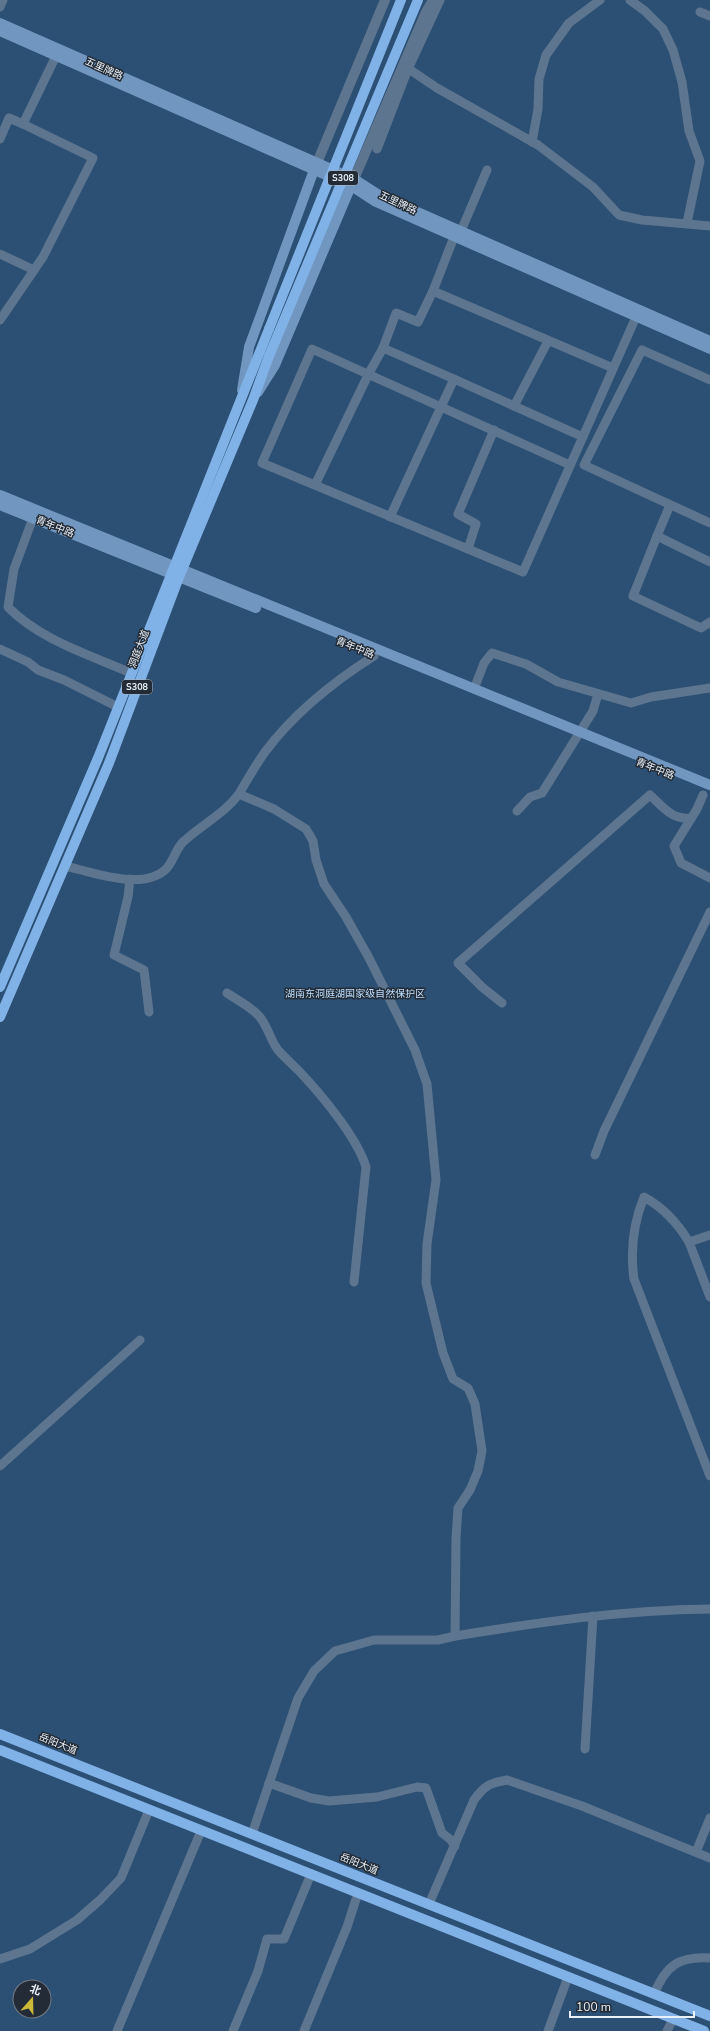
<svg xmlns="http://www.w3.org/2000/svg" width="710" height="2031" font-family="'Nunito Sans','Noto Sans SC',sans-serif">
<rect width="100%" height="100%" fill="#2d3741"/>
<path fill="#2c4f74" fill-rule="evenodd" d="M 0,0 L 710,0 L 710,2031 L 0,2031 ZM 20,1987 L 44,1987 L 44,2011 L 20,2011 Z"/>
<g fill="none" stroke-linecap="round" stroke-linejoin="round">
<g stroke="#5d758e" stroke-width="9">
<path d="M 630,0 L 645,11 L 663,29 L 673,50 L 682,82 L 689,131 L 700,161 L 687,223"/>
<path d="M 0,7 L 3,0"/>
<path d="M 700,12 L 710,16"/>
<path d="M 403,65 L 437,88 L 538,145 L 593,187 L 619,215 L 642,220 L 710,226"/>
<path d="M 0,139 L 9,118 L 23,124"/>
<path d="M 532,142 L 538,109 L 539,79 L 546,55 L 569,23 L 600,0"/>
<path d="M 377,149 L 408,69 L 440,0"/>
<path d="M 461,231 L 487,170"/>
<path d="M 454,237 L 433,291 L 613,368"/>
<path d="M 0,254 L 34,270"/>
<path d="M 0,320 L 43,257 L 93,158 L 23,124 L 56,56"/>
<path d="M 383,348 L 396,313 L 418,322 L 433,291"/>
<path d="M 454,379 L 583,437"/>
<path d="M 710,380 L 642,350 L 584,465 L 710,523"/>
<path d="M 514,406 L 548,341"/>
<path d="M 570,465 L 312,349 L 262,463 L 523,572 L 636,317"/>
<path d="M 315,485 L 369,373 L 383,348 L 454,379 L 390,517"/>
<path d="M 670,505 L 657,536 L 710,562"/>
<path d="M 33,518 L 14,569 L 8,607 C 40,640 90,655 131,673"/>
<path d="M 657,536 L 633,596 L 701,628 L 710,622"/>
<path d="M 468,549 L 476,524 L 458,514 L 494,430"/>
<path d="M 0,649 L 28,662 L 38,670 L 64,680 L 118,707"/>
<path d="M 374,656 C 333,682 294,713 265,752 C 255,766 247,780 239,794 L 274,809 L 306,829 L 313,841 L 316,860 L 324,884 L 346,917 L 369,958 L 415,1050 L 427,1084 L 436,1180 L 427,1244 L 426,1283 L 443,1353 L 453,1379 L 468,1388 L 475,1404 L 482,1451 L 478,1471 L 470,1490 L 458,1508 L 456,1538 L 455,1636 C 540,1622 624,1610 710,1609"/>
<path d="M 474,689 L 484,663 L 492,653 L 526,664 L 558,682 L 631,703 L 651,697 L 710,688"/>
<path d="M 703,795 L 697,809 L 674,846 L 681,863 L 710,878"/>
<path d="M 517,811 L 530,797 L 542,793 L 593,711 L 598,694"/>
<path d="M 65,866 C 92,872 142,891 165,870 C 173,863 175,850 183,842 C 201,825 224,814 239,794"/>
<path d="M 130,879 L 128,897 L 114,955 L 144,970 L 149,1012"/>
<path d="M 227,993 C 237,1000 251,1007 259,1016 C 268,1026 271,1042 278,1050 C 284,1057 291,1063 298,1070 C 320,1093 357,1137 366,1167 L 354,1282"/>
<path d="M 502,1003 L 482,987 L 458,963 L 650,795 C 663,807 672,820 691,818"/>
<path d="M 595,1155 L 604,1131 L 710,912"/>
<path d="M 710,1235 L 689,1242 L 710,1297"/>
<path d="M 689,1242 C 677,1222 664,1208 644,1197 C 633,1224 630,1250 634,1279 L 710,1476"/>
<path d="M 0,1466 L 140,1340"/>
<path d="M 585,1749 L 593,1616"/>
<path d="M 269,1783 L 311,1798 L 329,1801 L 377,1797 L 417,1787 L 426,1788 L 442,1833 L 450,1839 L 455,1846"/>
<path d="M 252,1834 L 298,1698 L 314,1671 L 335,1651 L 374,1640 L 438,1640 L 455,1636"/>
<path d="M 696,1852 L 710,1818"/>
<path d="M 429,1904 L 474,1800 C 485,1785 490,1783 507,1780 L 582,1806 L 710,1858"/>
<path d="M 0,1959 L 30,1949 L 77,1920 L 100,1900 L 121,1878 L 149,1810"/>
<path d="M 654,1994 C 666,1966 678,1956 710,1958"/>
<path d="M 117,2031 L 201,1831"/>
<path d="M 233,2031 L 258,1971 L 267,1939 L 284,1939 L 311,1874"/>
<path d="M 304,2031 L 347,1927 L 358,1893"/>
<path d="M 548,2031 L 568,1977"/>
<path d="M 667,2031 L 673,2019"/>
</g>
<g stroke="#5d758e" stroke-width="10">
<path d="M 314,170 L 385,0"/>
<path d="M 351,186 L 426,12 L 433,0"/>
</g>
<g stroke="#7197c0" stroke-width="10">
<path d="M 0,23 L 354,179 L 379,195 L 710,341"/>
<path d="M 0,31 L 353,187 L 376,202 L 710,349"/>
<path d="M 242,390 L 249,347 L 314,170"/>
<path d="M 258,392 L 275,365 L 351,186"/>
<path d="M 0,495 L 710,785"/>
<path d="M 0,505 L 256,608"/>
</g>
<g stroke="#80b2e7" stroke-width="10">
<path d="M 0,987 L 98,758 L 269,329"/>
<path d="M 0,1017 L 109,763 L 179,577 L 253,400 L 269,356"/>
<path d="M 0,1734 L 710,2016"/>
<path d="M 0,1750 L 704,2031"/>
</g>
<g stroke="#80b2e7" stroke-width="10">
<path d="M 269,329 L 401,0"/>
<path d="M 269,356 L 418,0"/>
</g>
</g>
<g text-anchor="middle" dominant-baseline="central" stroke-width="3" stroke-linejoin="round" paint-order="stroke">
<g fill="#232c36" stroke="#aeb5bd" stroke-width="1">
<rect x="328" y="171" width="30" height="14" rx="3"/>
<rect x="122" y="680" width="30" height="14" rx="3"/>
</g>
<g font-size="9" font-weight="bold" fill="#eaf0f7">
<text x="343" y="178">S308</text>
<text x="137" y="687">S308</text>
</g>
<g font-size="10" fill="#eaf0f7" stroke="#232c36">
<text transform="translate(104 69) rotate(24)">五里牌路</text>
<text transform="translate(398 203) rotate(25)">五里牌路</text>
<text transform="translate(55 527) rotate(22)">青年中路</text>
<text transform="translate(355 648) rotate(22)">青年中路</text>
<text transform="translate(139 649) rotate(-69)">洞庭大道</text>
<text transform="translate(655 769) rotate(22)">青年中路</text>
<text transform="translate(58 1744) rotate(22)">岳阳大道</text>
<text transform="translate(359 1864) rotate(22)">岳阳大道</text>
</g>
<g font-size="10" fill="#bfdefe" stroke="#232c36">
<text x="355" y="994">湖南东洞庭湖国家级自然保护区</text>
</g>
</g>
<g transform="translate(32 1999) rotate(20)"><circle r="19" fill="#232c36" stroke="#737a83"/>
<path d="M0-3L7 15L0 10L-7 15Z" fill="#ccb938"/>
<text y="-6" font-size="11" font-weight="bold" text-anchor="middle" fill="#eaf0f7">北</text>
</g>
<path d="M570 2011v6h124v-6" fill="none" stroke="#eaf0f7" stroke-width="2"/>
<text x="576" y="2011" font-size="12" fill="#eaf0f7" stroke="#232c36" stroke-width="3" paint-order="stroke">100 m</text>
</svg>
